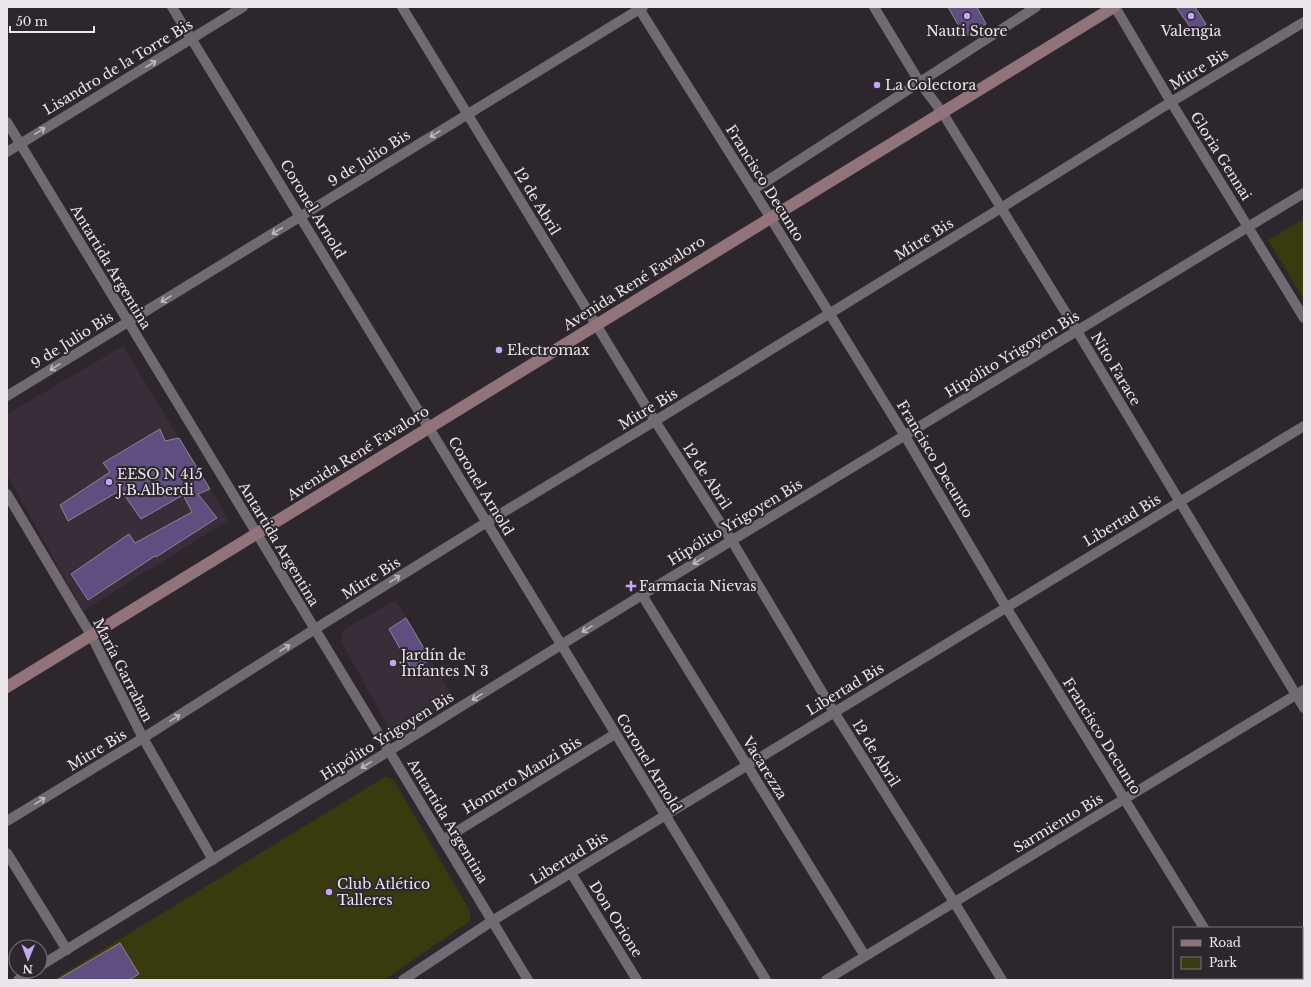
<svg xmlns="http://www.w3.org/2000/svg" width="1311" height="987" font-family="'Libre Baskerville',serif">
<rect width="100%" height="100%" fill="#2d272d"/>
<g fill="#382d38">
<path d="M 123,346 L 229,520 L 83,611 L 7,475 L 7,414 Z"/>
<path d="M 396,600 L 455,701 L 395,739 L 341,641 L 343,630 Z"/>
</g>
<g fill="#393b0f">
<path d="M 1304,219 L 1304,300 L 1268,240 Z"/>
<path d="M 385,777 L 393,779 L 470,911 L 470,921 L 384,980 L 53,980 Z"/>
</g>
<g fill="#604e81" stroke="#8a8791">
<path d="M 948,7 L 977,7 L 986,24 L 965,37 Z"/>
<path d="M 1176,7 L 1195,7 L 1206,24 L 1195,34 Z"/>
<path d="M 160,429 L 165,441 L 179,438 L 210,489 L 198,494 L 217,518 L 156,557 L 155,556 L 88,600 L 71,574 L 129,534 L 135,543 L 192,512 L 183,495 L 141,519 L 121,490 L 68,521 L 60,505 L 110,472 L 103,463 Z"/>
<path d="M 406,618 L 431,660 L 411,668 L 389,629 Z"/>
<path d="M 120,943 L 139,974 L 129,980 L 57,980 Z"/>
</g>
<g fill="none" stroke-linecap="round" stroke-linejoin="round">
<g stroke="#726a72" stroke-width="10">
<path d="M 172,7 L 766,980"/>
<path d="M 402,7 L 655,421 L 732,541 L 834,712 L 954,902 L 1002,980"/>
<path d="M 638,7 L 770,217 L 905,436 L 1006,607 L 1204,928"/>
<path d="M 874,7 L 920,83 L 942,112 L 1077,331 L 1304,708"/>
<path d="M 1115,7 L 1171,102 L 1304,318"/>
<path d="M 7,122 L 528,980"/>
<path d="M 7,152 L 243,7"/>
<path d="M 753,190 L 1036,7"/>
<path d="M 7,396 L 643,7"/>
<path d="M 7,494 L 91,635 L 143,738 L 213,860"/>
<path d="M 642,595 L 865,956"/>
<path d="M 7,821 L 143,738 L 315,629 L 487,522 L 655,421 L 1001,208 L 1171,102 L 1304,22"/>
<path d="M 443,840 L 615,734"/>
<path d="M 7,853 L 67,950"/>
<path d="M 571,873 L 637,980"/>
<path d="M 1302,958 L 1304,957"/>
<path d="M 40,966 L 642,595 L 1304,193"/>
<path d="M 1234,978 L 1235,980"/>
<path d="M 18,980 L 33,971"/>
<path d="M 403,980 L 492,921 L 1304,426"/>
<path d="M 826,980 L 1304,690"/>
<path d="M 1266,980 L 1269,978"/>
</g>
<path stroke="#90747a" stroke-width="12" d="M 7,687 L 1114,7"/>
</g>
<defs><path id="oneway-shaft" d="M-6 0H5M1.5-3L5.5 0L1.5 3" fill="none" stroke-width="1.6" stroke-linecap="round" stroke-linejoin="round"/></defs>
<g stroke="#c0bbc0">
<use href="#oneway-shaft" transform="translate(151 64) rotate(-31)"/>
<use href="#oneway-shaft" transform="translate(40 131) rotate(-31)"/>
<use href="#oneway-shaft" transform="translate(435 134) rotate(148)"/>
<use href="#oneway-shaft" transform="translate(277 231) rotate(149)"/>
<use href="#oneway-shaft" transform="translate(166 299) rotate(149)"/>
<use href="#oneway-shaft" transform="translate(55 367) rotate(148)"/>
<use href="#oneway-shaft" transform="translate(698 561) rotate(149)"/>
<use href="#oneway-shaft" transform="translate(395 579) rotate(-32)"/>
<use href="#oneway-shaft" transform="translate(587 629) rotate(148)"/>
<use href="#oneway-shaft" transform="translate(285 648) rotate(-32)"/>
<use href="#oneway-shaft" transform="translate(477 697) rotate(148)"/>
<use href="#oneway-shaft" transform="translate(175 718) rotate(-32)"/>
<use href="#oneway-shaft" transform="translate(366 765) rotate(148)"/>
<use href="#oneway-shaft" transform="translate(40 801) rotate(-31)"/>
</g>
<g fill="#c2a7f2" stroke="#2d272d" stroke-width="1.5">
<circle cx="967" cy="16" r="4"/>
<circle cx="1191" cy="16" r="4"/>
<circle cx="877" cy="85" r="4"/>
<circle cx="499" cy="350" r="4"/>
<circle cx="109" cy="482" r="4"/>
<path d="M629 580h4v4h4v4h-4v4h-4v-4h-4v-4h4z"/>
<circle cx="393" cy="663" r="4"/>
<circle cx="329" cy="892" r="4"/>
</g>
<g text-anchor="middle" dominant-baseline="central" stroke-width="4" stroke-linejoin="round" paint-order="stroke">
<g font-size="14" fill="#eae6ea" stroke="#2d272d" text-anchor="start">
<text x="967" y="31" text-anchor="middle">Nauti Store</text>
<text x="1191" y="31" text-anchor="middle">Valengia</text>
<text x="885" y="85">La Colectora</text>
<text x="507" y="350">Electromax</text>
<text x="117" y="474">EESO N 415<tspan x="117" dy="16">J.B.Alberdi</tspan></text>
<text x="639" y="586">Farmacia Nievas</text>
<text x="401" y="655">Jardín de<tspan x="401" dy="16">Infantes N 3</tspan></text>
<text x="337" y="884">Club Atlético<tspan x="337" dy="16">Talleres</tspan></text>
</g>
<g font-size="14" fill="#eae6ea" stroke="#2d272d">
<text transform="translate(118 67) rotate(-31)">Lisandro de la Torre Bis</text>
<text transform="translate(1199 69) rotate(-31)">Mitre Bis</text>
<text transform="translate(1221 156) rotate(58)">Gloria Gennai</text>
<text transform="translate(369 158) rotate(-32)">9 de Julio Bis</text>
<text transform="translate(765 183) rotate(58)">Francisco Decunto</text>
<text transform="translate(537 201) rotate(59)">12 de Abril</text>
<text transform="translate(313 209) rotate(59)">Coronel Arnold</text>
<text transform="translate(924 239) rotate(-32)">Mitre Bis</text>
<text transform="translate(111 267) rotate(59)">Antartida Argentina</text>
<text transform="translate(634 283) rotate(-32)">Avenida René Favaloro</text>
<text transform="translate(72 340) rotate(-32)">9 de Julio Bis</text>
<text transform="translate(1012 354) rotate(-31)">Hipólito Yrigoyen Bis</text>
<text transform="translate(1116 369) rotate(59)">Nito Farace</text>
<text transform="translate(648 409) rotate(-31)">Mitre Bis</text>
<text transform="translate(358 453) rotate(-32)">Avenida René Favaloro</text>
<text transform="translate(935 459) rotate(59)">Francisco Decunto</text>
<text transform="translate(707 476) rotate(57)">12 de Abril</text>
<text transform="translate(481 486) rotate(59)">Coronel Arnold</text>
<text transform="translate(1122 520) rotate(-31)">Libertad Bis</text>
<text transform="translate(735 522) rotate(-31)">Hipólito Yrigoyen Bis</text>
<text transform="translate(279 544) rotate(59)">Antartida Argentina</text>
<text transform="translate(371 578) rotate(-32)">Mitre Bis</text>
<text transform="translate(123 670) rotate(63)">María Garrahan</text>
<text transform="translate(845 689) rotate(-31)">Libertad Bis</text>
<text transform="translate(387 736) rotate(-32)">Hipólito Yrigoyen Bis</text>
<text transform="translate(1102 736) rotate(58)">Francisco Decunto</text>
<text transform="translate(97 750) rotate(-31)">Mitre Bis</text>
<text transform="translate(876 753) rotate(58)">12 de Abril</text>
<text transform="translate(649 763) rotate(59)">Coronel Arnold</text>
<text transform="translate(765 768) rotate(58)">Vacarezza</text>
<text transform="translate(522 775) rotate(-31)">Homero Manzi Bis</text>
<text transform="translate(448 821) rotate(59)">Antartida Argentina</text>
<text transform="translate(1058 823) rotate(-31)">Sarmiento Bis</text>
<text transform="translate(569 858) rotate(-31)">Libertad Bis</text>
<text transform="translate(616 919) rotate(58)">Don Orione</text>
</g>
</g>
<rect width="1311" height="987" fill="none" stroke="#eae6ea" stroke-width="16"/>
<rect x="1173" y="927" width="130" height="52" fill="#2d272d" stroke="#797379"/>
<rect x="1181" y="940" width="20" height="6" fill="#90747a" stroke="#797379"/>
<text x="1209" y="947" font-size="12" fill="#eae6ea">Road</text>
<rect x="1181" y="957" width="20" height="12" fill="#393b0f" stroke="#797379"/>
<text x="1209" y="967" font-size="12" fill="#eae6ea">Park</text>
<g transform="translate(28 959) rotate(181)"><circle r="19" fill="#2d272d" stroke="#797379"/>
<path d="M0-3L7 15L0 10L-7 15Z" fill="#c2a7f2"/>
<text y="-6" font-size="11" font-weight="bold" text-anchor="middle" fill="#eae6ea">N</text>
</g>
<path d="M10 26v6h84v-6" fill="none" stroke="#eae6ea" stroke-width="2"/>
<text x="16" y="26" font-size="12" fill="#eae6ea" stroke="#2d272d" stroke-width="3" paint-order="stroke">50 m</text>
</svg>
